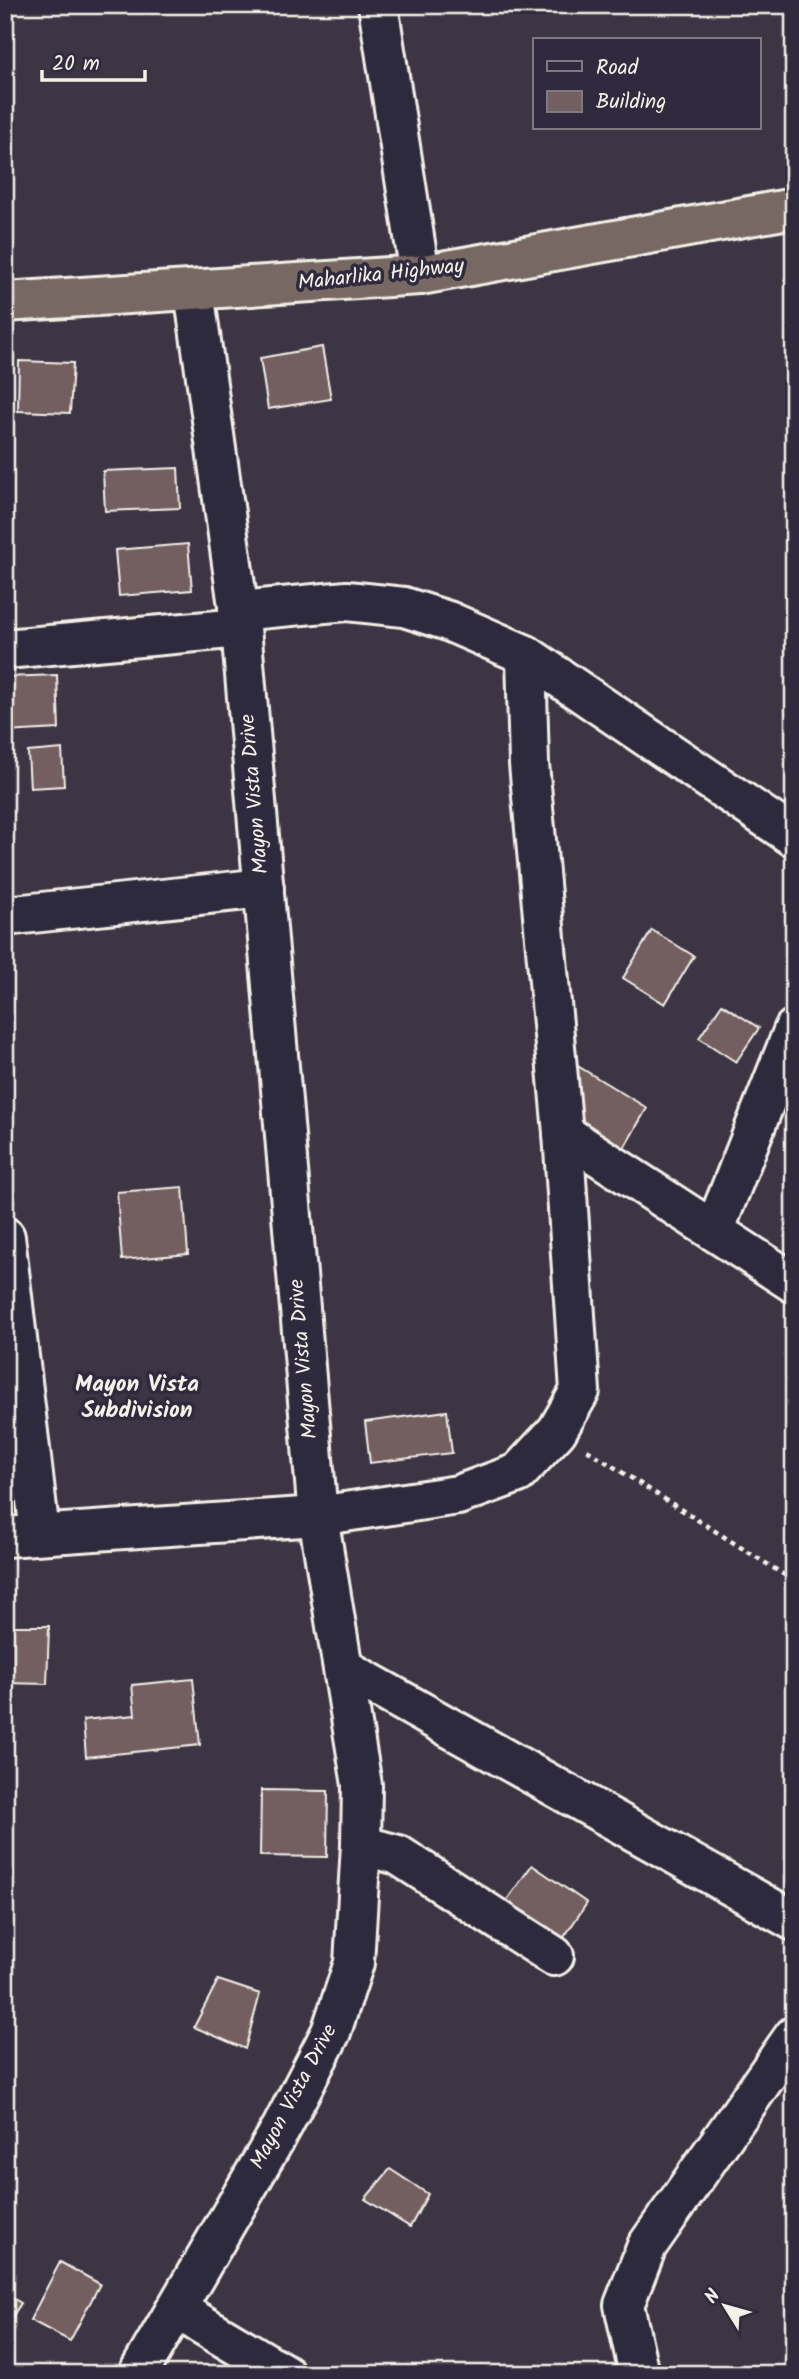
<svg xmlns="http://www.w3.org/2000/svg" width="799" height="2379" font-family="Kalam,sans-serif">
<rect width="100%" height="100%" fill="#3d3544"/>
<filter id="ink" filterUnits="userSpaceOnUse"><feTurbulence type="fractalNoise" baseFrequency=".0143" numOctaves="2"/><feDisplacementMap in="SourceGraphic" scale="14" xChannelSelector="R" yChannelSelector="G"/><feConvolveMatrix kernelMatrix="1 2 1 2 8 2 1 2 1" color-interpolation-filters="sRGB"/></filter>
<g filter="url(#ink)">
<g fill="#735f60" stroke="#f4f1e8" stroke-width="2">
<path d="M 322,347 L 331,399 L 268,409 L 260,358 Z"/>
<path d="M 19,361 L 73,363 L 70,413 L 18,411 Z"/>
<path d="M 178,468 L 180,508 L 105,511 L 103,471 Z"/>
<path d="M 188,544 L 192,590 L 119,596 L 115,550 Z"/>
<path d="M 57,675 L 59,729 L 5,732 L 5,677 Z"/>
<path d="M 62,749 L 64,786 L 30,788 L 28,752 Z"/>
<path d="M 652,930 L 694,956 L 665,1004 L 623,978 Z"/>
<path d="M 722,1004 L 759,1028 L 736,1062 L 699,1038 Z"/>
<path d="M 576,1065 L 647,1108 L 616,1162 L 584,1137 Z"/>
<path d="M 183,1187 L 188,1254 L 122,1260 L 117,1192 Z"/>
<path d="M 447,1411 L 452,1453 L 370,1463 L 365,1422 Z"/>
<path d="M 5,1626 L 49,1626 L 47,1684 L 5,1683 Z"/>
<path d="M 193,1679 L 200,1745 L 86,1757 L 83,1720 L 135,1715 L 132,1685 Z"/>
<path d="M 261,1790 L 328,1791 L 327,1857 L 260,1856 Z"/>
<path d="M 532,1865 L 587,1903 L 560,1943 L 504,1904 Z"/>
<path d="M 218,1980 L 260,1994 L 245,2049 L 194,2027 Z"/>
<path d="M 390,2169 L 428,2194 L 410,2227 L 365,2199 Z"/>
<path d="M 60,2262 L 100,2284 L 70,2341 L 30,2320 Z"/>
<path d="M 5,2294 L 21,2303 L 5,2328 Z"/>
</g>
<g fill="none" stroke-linecap="round" stroke-linejoin="round">
<defs>
<g id="minor">
<path d="M 378,5 L 420,275"/>
<path d="M 238,611 L 347,601 L 404,607 L 448,621 L 526,655 L 794,837"/>
<path d="M 5,649 L 241,628"/>
<path d="M 5,916 L 264,888"/>
<path d="M 563,1133 L 794,1283"/>
<path d="M 714,1231 L 794,1029"/>
<path d="M 5,1237 L 40,1534"/>
<path d="M 5,1537 L 318,1516 L 458,1495 L 518,1473 L 557,1431 L 580,1391 L 563,1133 L 529,764 L 526,655"/>
<path d="M 345,1669 L 794,1921"/>
<path d="M 361,1845 L 398,1855 L 554,1956"/>
<path d="M 176,2309 L 285,2374"/>
<path d="M 138,2374 L 282,2127 L 331,2032 L 354,1963 L 361,1845 L 362,1785 L 318,1516 L 241,628 L 194,291"/>
<path d="M 639,2374 L 624,2305 L 647,2246 L 794,2036"/>
</g>
<path id="highway" d="M 5,302 L 420,275 L 794,208"/>
</defs>
<use href="#minor" stroke="#f4f1e8" stroke-width="44"/>
<use href="#highway" stroke="#f4f1e8" stroke-width="44"/>
<path stroke="#f4f1e8" stroke-width="4.5" stroke-dasharray="5 5" stroke-linecap="butt" d="M 587,1450 L 794,1581"/>
<use href="#minor" stroke="#2f2a3d" stroke-width="38"/>
<use href="#highway" stroke="#776864" stroke-width="38"/>
</g>
</g>
<g text-anchor="middle" dominant-baseline="central" stroke-width="7" stroke-linejoin="round" paint-order="stroke">
<g font-size="21" fill="#f4f1e8" stroke="#2f2a3d">
<text transform="translate(381 275) rotate(-6)">Maharlika Highway</text>
<text transform="translate(255 794) rotate(-95)">Mayon Vista Drive</text>
<text transform="translate(304 1359) rotate(-95)">Mayon Vista Drive</text>
<text transform="translate(294 2097) rotate(-62)">Mayon Vista Drive</text>
</g>
<g font-size="23" font-weight="bold" fill="#f4f1e8" stroke="#2f2a3d">
<text x="137" y="1385">Mayon Vista<tspan x="137" dy="26">Subdivision</tspan></text>
</g>
</g>
<rect width="799" height="2379" fill="none" stroke="#2f2a3d" stroke-width="28"/>
<rect x="14" y="14" width="771" height="2351" fill="none" stroke="#f4f1e8" stroke-width="2.5" filter="url(#ink)"/>
<rect x="533" y="38" width="228" height="91" fill="#2f2a3d" stroke="#7e7a81" stroke-width="2"/>
<rect x="547" y="61" width="35" height="10" fill="#2f2a3d" stroke="#7e7a81" stroke-width="2"/>
<text x="596" y="74" font-size="21" fill="#f4f1e8">Road</text>
<rect x="547" y="91" width="35" height="21" fill="#735f60" stroke="#7e7a81" stroke-width="2"/>
<text x="596" y="108" font-size="21" fill="#f4f1e8">Building</text>
<g transform="translate(725 2306) rotate(307)" stroke="#2f2a3d" stroke-width="5" paint-order="stroke">
<path d="M0-5L12 26L0 18L-12 26Z" fill="#f4f1e8"/>
<text y="-10" font-size="19" font-weight="bold" text-anchor="middle" fill="#f4f1e8">N</text>
</g>
<path d="M42 70v10h103v-10" fill="none" stroke="#f4f1e8" stroke-width="3.5"/>
<text x="52" y="70" font-size="21" fill="#f4f1e8" stroke="#2f2a3d" stroke-width="5" paint-order="stroke">20 m</text>
</svg>
